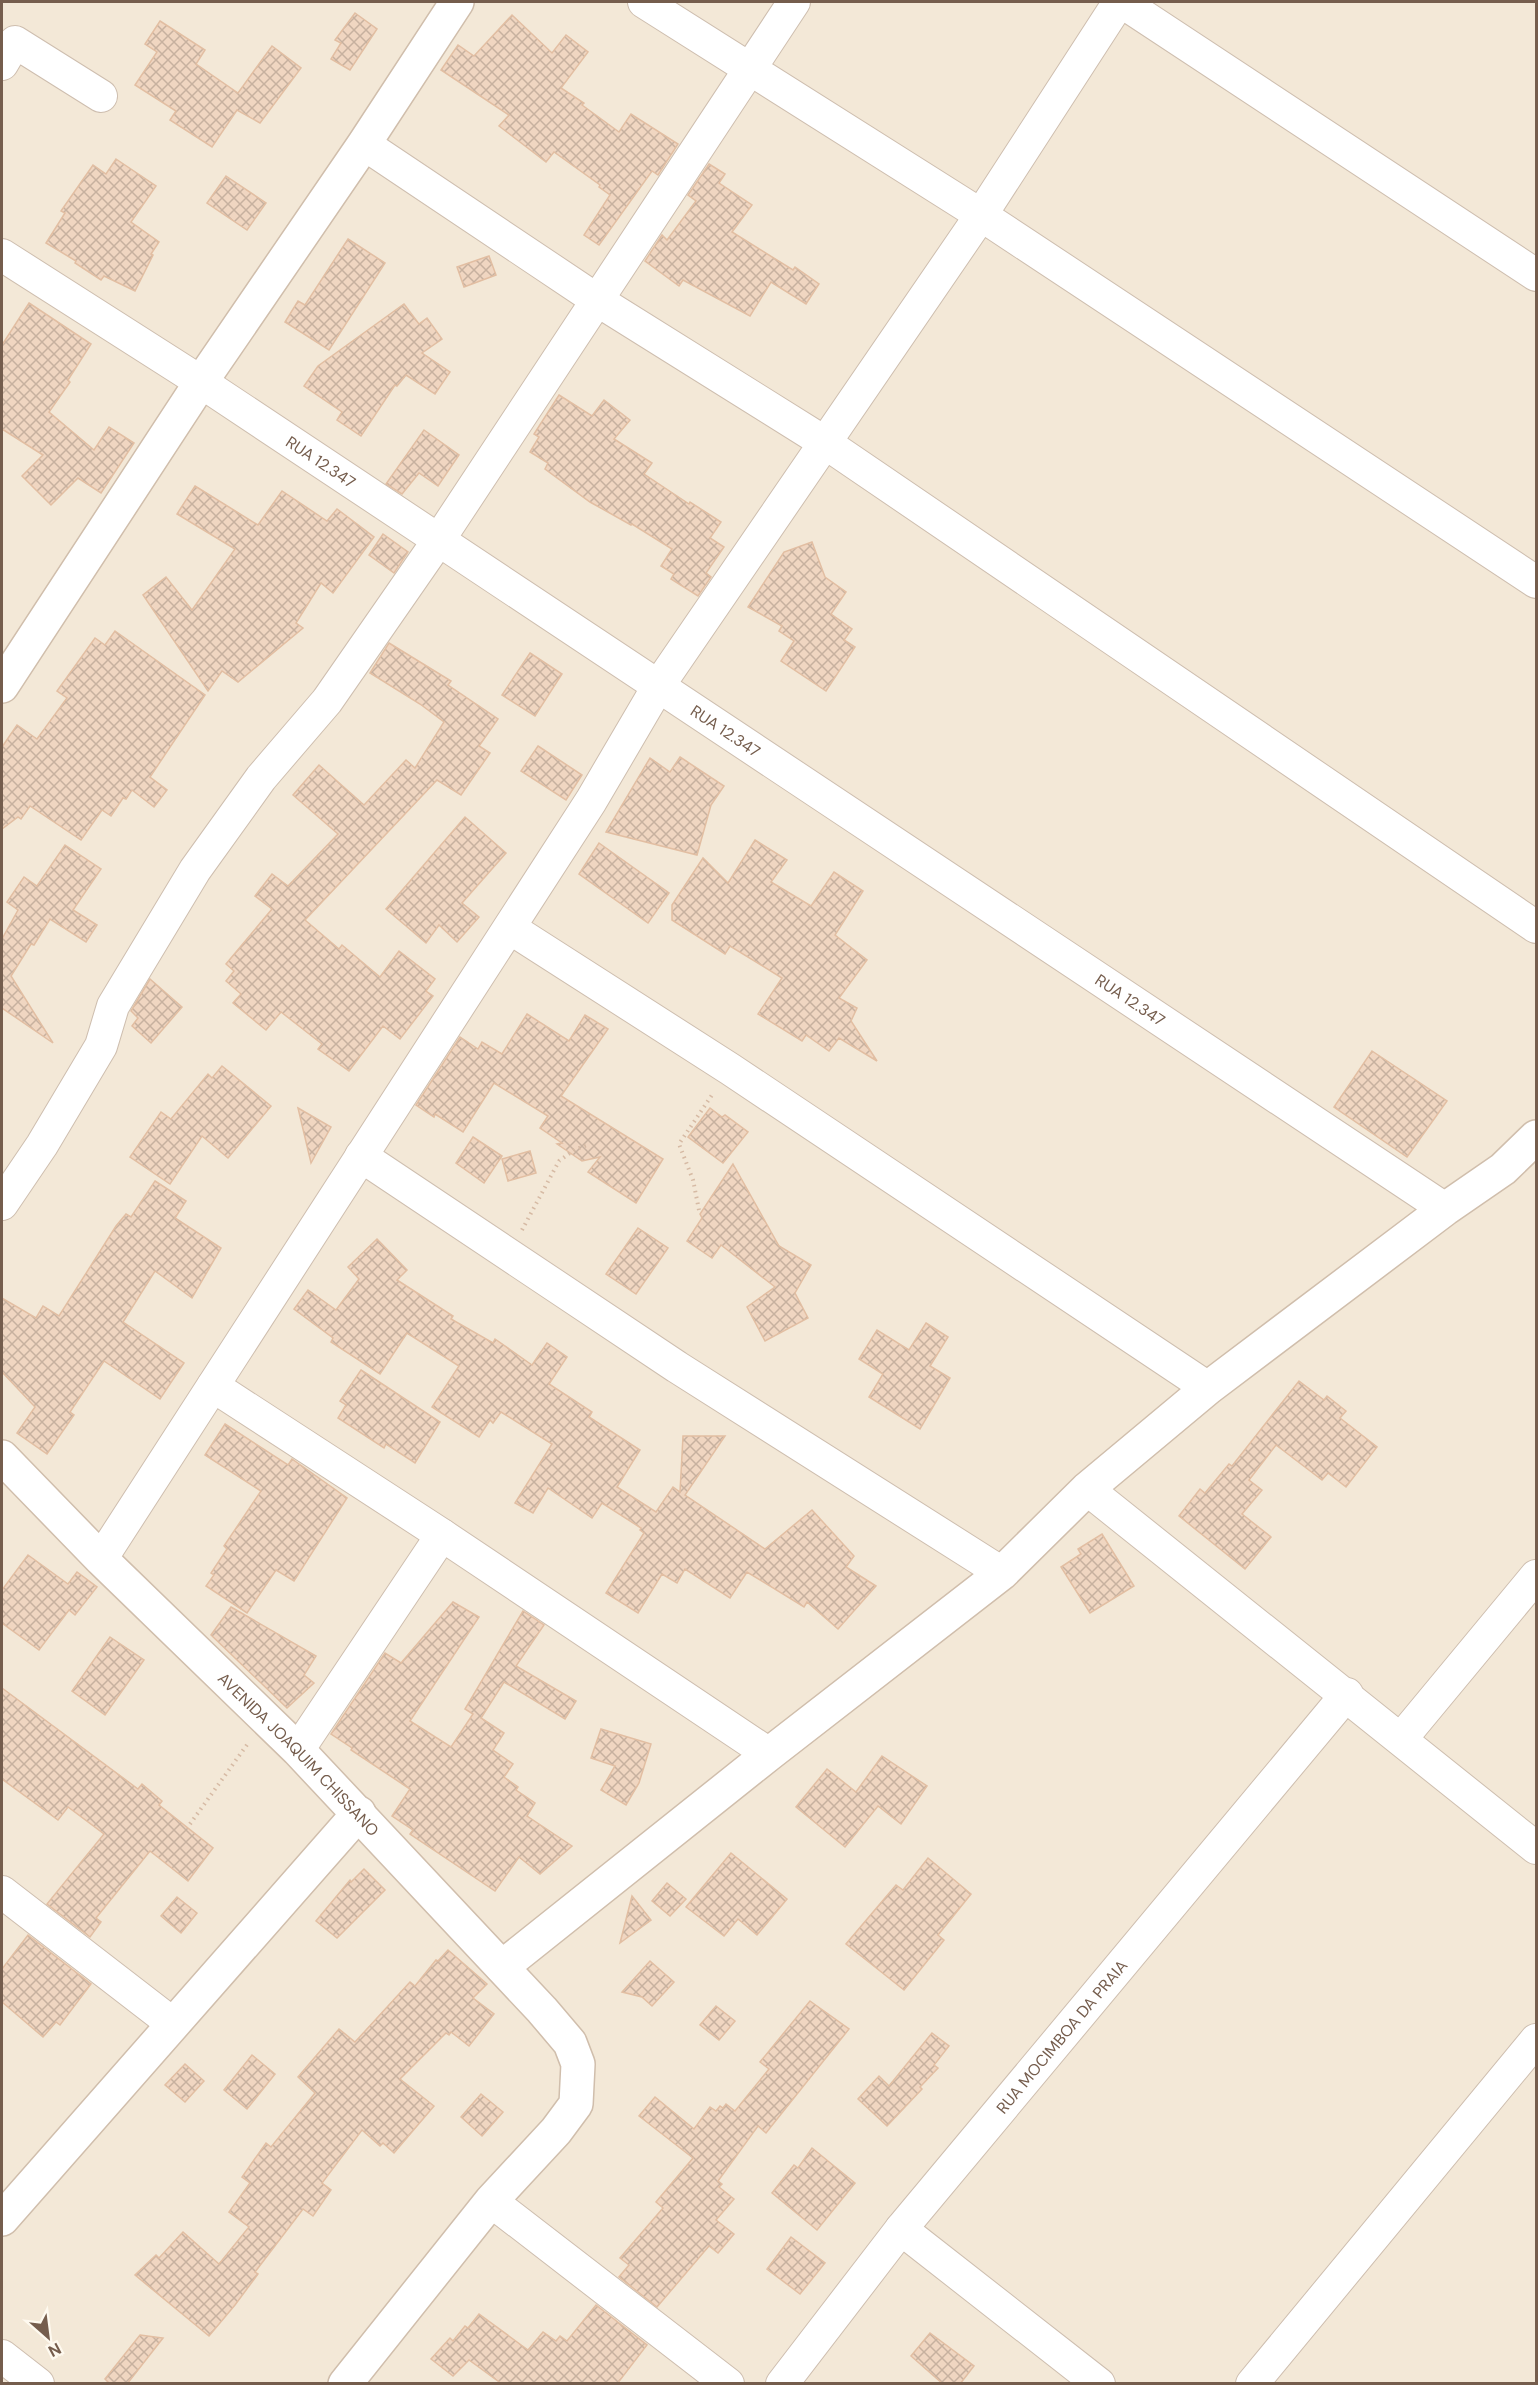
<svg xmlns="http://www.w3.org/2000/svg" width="1538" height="2385" font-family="'DM Sans',sans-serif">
<defs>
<pattern id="building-cross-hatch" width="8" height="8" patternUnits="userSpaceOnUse" patternTransform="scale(1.5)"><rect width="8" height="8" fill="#f0d6c1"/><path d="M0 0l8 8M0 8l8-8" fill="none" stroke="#c7b19f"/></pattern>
</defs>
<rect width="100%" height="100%" fill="#fcf5e9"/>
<rect fill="#f3e8d7" x="2" y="2" width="1534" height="2381"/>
<g fill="url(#building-cross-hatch)" stroke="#e2bea2" stroke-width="1.5">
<path d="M 355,13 L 377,29 L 350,70 L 331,59 L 341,43 L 335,40 Z"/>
<path d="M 512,15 L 552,53 L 566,35 L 588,52 L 561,88 L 584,103 L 582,105 L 619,132 L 631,114 L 678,144 L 658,175 L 652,171 L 599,245 L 584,235 L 610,195 L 599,187 L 600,185 L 554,152 L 546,162 L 499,126 L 509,115 L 441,70 L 458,45 L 474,56 Z"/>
<path d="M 160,21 L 205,50 L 196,64 L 238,93 L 272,46 L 301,68 L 260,123 L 237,110 L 212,147 L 170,120 L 176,111 L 135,85 L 157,52 L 145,44 Z"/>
<path d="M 116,159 L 156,186 L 131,222 L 159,242 L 151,254 L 153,255 L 135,291 L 104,276 L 101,280 L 75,263 L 76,261 L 46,243 L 65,213 L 61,211 L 93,165 L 106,174 Z"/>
<path d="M 709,164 L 725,174 L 719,183 L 752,205 L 732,232 L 793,270 L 795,267 L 819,284 L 806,304 L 771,282 L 750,316 L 683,280 L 679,286 L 645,261 L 662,235 L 667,240 L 696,201 L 688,195 Z"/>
<path d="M 226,176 L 266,203 L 247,230 L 207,203 Z"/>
<path d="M 348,239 L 385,263 L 329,350 L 285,322 L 298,301 L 305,305 Z"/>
<path d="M 489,256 L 496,275 L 464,287 L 457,267 Z"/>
<path d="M 29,303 L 91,344 L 68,380 L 70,382 L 49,412 L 94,450 L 109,427 L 134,443 L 101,493 L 78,478 L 51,505 L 22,476 L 43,455 L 2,429 L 2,345 Z"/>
<path d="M 404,304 L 419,324 L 427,318 L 442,339 L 422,353 L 450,372 L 435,394 L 406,375 L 397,386 L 395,385 L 361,436 L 337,420 L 342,412 L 304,386 L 318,366 Z"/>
<path d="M 559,395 L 592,416 L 604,400 L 630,420 L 614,439 L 652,463 L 644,474 L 689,504 L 690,502 L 721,522 L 710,538 L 724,547 L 706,573 L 711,577 L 698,596 L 671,579 L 674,574 L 661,566 L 672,549 L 632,524 L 631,525 L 590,502 L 545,469 L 548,463 L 530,452 L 539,437 L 534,434 Z"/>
<path d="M 424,430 L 459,455 L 438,486 L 419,473 L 402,494 L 386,484 Z"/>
<path d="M 195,486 L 258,525 L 282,491 L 327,521 L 337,509 L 374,537 L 333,593 L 321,583 L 296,623 L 303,628 L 238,682 L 222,671 L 208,691 L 143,595 L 166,577 L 192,610 L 235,549 L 177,514 Z"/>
<path d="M 383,534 L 408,552 L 394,573 L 369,555 Z"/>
<path d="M 812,542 L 825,577 L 846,592 L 831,614 L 852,629 L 844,640 L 855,647 L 826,691 L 781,661 L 794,641 L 779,631 L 782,626 L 748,607 L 784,552 Z"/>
<path d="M 115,631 L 205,695 L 150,777 L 167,790 L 154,807 L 132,790 L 126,799 L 123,798 L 111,816 L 102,810 L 81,840 L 30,806 L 21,819 L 18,817 L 2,829 L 2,747 L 17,725 L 37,739 L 67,698 L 57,691 L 95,638 L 105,645 Z"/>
<path d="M 389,643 L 451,681 L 448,685 L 498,719 L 479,746 L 490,753 L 461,795 L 437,780 L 305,920 L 339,949 L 342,945 L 380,977 L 399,951 L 435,979 L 426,991 L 433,996 L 400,1039 L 383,1026 L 349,1071 L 318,1049 L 322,1044 L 281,1012 L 266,1030 L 233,1003 L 241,994 L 226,981 L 234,971 L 226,964 L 272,909 L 255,896 L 272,874 L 288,886 L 338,834 L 293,795 L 319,765 L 364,805 L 406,760 L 415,768 L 444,722 L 420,704 L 370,673 Z"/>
<path d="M 530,653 L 562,674 L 535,716 L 502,695 Z"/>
<path d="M 538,746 L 582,775 L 566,800 L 521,771 Z"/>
<path d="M 680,757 L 724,786 L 711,805 L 697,855 L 606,832 L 650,758 L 670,772 Z"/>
<path d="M 465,817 L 506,853 L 462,903 L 479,917 L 457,942 L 439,925 L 426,943 L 386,909 Z"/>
<path d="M 755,840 L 787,860 L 771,882 L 811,906 L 834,872 L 863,891 L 835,935 L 867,960 L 839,998 L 857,1008 L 851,1021 L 877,1061 L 839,1038 L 829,1051 L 806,1035 L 802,1041 L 758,1014 L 782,978 L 730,946 L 725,954 L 672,920 L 672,905 L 703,858 L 728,883 Z"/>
<path d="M 599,843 L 669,893 L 648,923 L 579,874 Z"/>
<path d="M 65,845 L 101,869 L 73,910 L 97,925 L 86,942 L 50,919 L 34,945 L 31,944 L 11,976 L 53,1043 L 2,1008 L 2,939 L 18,910 L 7,902 L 24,877 L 37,886 Z"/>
<path d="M 150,979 L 182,1007 L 151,1043 L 132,1026 L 138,1018 L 131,1011 Z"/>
<path d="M 527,1014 L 569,1041 L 585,1015 L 608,1029 L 561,1096 L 663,1159 L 636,1203 L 588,1172 L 600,1157 L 582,1161 L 557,1144 L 562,1143 L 540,1128 L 548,1116 L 494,1083 L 463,1132 L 435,1114 L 434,1117 L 416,1105 L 460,1037 L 478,1049 L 482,1042 L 502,1054 Z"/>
<path d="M 1372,1051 L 1447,1101 L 1407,1157 L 1334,1107 Z"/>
<path d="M 222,1066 L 271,1106 L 228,1158 L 202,1136 L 170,1184 L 130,1157 L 161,1112 L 171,1119 L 208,1074 L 212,1078 Z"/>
<path d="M 298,1108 L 331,1127 L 311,1163 Z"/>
<path d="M 710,1108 L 722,1117 L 725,1115 L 748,1132 L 723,1163 L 688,1137 Z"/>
<path d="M 473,1137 L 502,1156 L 484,1183 L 456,1163 Z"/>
<path d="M 530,1151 L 536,1173 L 508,1181 L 502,1159 Z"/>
<path d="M 733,1164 L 779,1246 L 811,1265 L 795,1293 L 808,1318 L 765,1341 L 747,1307 L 775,1287 L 721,1245 L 712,1258 L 687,1241 L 702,1218 L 700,1214 Z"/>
<path d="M 155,1181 L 186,1201 L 175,1218 L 221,1248 L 192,1298 L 155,1271 L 123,1322 L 184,1363 L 160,1399 L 104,1361 L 70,1412 L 74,1415 L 47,1454 L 17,1433 L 35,1407 L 2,1372 L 2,1298 L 36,1318 L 43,1306 L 59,1316 L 116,1226 L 126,1214 L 131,1217 Z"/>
<path d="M 638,1228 L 668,1248 L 636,1294 L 606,1274 Z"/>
<path d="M 377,1239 L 407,1270 L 397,1280 L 453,1316 L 451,1319 L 493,1343 L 495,1339 L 532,1365 L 547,1343 L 567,1357 L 549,1384 L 592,1412 L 589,1417 L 640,1450 L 617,1487 L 656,1512 L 673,1487 L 680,1492 L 683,1436 L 725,1436 L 685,1495 L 765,1549 L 812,1510 L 854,1556 L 846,1567 L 876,1586 L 838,1629 L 807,1602 L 804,1607 L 747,1572 L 730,1598 L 685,1569 L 677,1583 L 662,1574 L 638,1613 L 606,1593 L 644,1533 L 640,1530 L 641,1528 L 602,1503 L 592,1518 L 548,1488 L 533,1513 L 515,1503 L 552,1444 L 501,1412 L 493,1423 L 490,1420 L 479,1437 L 432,1407 L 459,1366 L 407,1333 L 380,1374 L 331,1342 L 333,1338 L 294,1309 L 308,1290 L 336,1310 L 359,1279 L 348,1267 Z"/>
<path d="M 926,1323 L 948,1337 L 930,1366 L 950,1378 L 920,1429 L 869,1397 L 883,1374 L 859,1359 L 877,1330 L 909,1350 Z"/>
<path d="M 361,1370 L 440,1422 L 415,1463 L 386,1444 L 384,1448 L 338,1418 L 346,1405 L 340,1401 Z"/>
<path d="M 1299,1381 L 1324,1400 L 1327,1396 L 1346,1411 L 1340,1418 L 1377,1447 L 1346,1487 L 1328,1473 L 1322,1480 L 1276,1445 L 1249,1480 L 1262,1490 L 1242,1514 L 1271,1537 L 1245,1569 L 1179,1516 L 1200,1489 L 1205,1493 L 1229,1464 L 1232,1466 Z"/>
<path d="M 225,1424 L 288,1465 L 292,1459 L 347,1498 L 294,1581 L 276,1570 L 247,1613 L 206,1586 L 214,1575 L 211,1573 L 227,1549 L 224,1546 L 261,1491 L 205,1455 Z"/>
<path d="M 1102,1534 L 1134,1586 L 1090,1613 L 1061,1567 L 1081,1554 L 1078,1549 Z"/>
<path d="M 28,1555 L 68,1584 L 77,1572 L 97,1587 L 75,1615 L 69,1610 L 39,1650 L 2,1623 L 2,1590 Z"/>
<path d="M 453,1602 L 479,1617 L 410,1721 L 451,1747 L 473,1714 L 465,1709 L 523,1611 L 544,1625 L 516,1666 L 576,1701 L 565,1719 L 504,1682 L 481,1718 L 504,1733 L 493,1750 L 513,1764 L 504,1777 L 518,1787 L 516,1790 L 535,1803 L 527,1816 L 572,1846 L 540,1874 L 519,1857 L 495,1891 L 410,1834 L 413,1830 L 392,1816 L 410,1789 L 351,1750 L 352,1748 L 331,1734 L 385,1653 L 401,1663 Z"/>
<path d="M 231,1607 L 316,1656 L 304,1675 L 314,1683 L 287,1708 L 211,1635 Z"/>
<path d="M 110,1637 L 144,1660 L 105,1715 L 72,1691 Z"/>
<path d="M 2,1688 L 138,1789 L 142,1784 L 162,1801 L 159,1805 L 213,1848 L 188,1881 L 150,1851 L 96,1918 L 101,1922 L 90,1937 L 47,1904 L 104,1834 L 68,1807 L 58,1820 L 2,1779 Z"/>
<path d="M 601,1729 L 651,1744 L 639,1783 L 626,1805 L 601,1790 L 615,1766 L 591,1758 Z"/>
<path d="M 882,1756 L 927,1786 L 901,1824 L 878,1806 L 845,1847 L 796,1807 L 827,1769 L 856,1792 Z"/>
<path d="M 731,1853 L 787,1899 L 757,1935 L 738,1919 L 724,1936 L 686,1907 Z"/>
<path d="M 928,1858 L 971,1894 L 938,1935 L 944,1940 L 904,1990 L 846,1944 L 896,1885 L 903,1890 Z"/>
<path d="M 364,1869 L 385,1890 L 337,1938 L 316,1921 L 350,1880 L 351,1882 Z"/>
<path d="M 667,1883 L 686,1899 L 670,1916 L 652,1901 Z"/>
<path d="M 632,1896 L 651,1920 L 620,1943 Z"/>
<path d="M 177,1897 L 197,1913 L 181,1933 L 161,1916 Z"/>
<path d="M 28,1935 L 91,1984 L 60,2025 L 56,2022 L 43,2037 L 2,2002 L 2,1969 Z"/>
<path d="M 448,1950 L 487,1984 L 473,1998 L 494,2014 L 469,2046 L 451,2032 L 449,2035 L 446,2033 L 400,2079 L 434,2106 L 394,2153 L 383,2143 L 380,2146 L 362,2130 L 322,2183 L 331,2190 L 313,2216 L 303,2209 L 255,2272 L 258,2274 L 235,2305 L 209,2336 L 135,2275 L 156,2255 L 159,2258 L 183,2232 L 219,2264 L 249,2227 L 229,2212 L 250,2183 L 242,2177 L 266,2143 L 271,2147 L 315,2093 L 298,2077 L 339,2029 L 355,2042 L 410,1982 L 415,1986 L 436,1960 L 438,1961 Z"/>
<path d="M 650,1961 L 674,1982 L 652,2006 L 642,1997 L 622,1992 Z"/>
<path d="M 810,2001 L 849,2029 L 766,2133 L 758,2126 L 718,2181 L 722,2184 L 719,2187 L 734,2199 L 716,2220 L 734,2234 L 718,2253 L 709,2246 L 657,2307 L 619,2277 L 629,2265 L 620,2258 L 663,2208 L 656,2202 L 693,2158 L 639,2116 L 655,2097 L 694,2129 L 710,2107 L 716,2111 L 720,2106 L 723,2108 L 726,2104 L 735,2111 L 769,2069 L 760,2062 Z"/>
<path d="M 716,2006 L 735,2021 L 719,2040 L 700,2025 Z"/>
<path d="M 932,2033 L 949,2046 L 934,2065 L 938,2068 L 920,2087 L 922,2089 L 887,2126 L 858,2099 L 879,2076 L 889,2086 Z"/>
<path d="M 252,2055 L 275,2074 L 247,2109 L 224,2090 Z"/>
<path d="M 185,2064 L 204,2081 L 185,2102 L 165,2085 Z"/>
<path d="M 481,2094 L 503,2112 L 482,2136 L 461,2117 Z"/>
<path d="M 812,2148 L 855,2183 L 817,2230 L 772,2193 L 794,2165 L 798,2168 Z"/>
<path d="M 791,2237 L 825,2263 L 800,2294 L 767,2269 Z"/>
<path d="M 596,2305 L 647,2345 L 617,2384 L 502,2384 L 469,2360 L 453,2376 L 431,2359 L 450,2338 L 453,2341 L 465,2326 L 468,2328 L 479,2314 L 528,2350 L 543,2332 L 556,2341 L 560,2336 L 567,2341 Z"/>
<path d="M 930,2333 L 974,2366 L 960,2384 L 943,2384 L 911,2356 Z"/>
<path d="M 140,2335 L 163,2338 L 127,2384 L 110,2384 L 105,2379 Z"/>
</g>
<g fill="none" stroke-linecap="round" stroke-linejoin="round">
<defs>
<g id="street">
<path d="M 644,2 L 981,215 L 1536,582"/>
<path d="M 1122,2 L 1536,275"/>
<path d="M 2,64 L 15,42 L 101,96"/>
<path d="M 364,144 L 597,300 L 824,442 L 1536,927"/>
<path id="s1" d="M 2,255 L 201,382 L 1445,1209"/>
<path d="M 510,928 L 730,1069 L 1208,1388"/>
<path d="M 361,1156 L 677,1367 L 1002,1573"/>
<path d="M 2,1204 L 42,1145 L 101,1046 L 113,1006 L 195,870 L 261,778 L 327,701 L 438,541 L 794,2"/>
<path d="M 213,1386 L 442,1535 L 769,1754"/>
<path d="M 1087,1489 L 1536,1848"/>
<path d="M 101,1559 L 591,801 L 659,685 L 981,215 L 1119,2"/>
<path d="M 1401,1739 L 1536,1576"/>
<path d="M 298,1750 L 442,1535"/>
<path d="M 2,1892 L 173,2024"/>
<path d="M 491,2201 L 728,2384"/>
<path d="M 901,2229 L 1099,2384"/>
<path d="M 2,2356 L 38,2384"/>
<path id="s2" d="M 782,2384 L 901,2229 L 1347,1694"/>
<path d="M 1252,2384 L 1536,2040"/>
</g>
<g id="secondary">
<path d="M 2,686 L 201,382 L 364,144 L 457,2"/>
<path id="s3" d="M 2,1457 L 101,1559 L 298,1750 L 542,2010 L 570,2043 L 578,2064 L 576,2104 L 556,2131 L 491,2201 L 345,2384"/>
<path d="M 502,1967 L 769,1754 L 1002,1573 L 1087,1489 L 1208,1388 L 1445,1209 L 1503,1169 L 1536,1137"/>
<path d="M 2,2219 L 359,1813"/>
</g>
</defs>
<use href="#street" stroke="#cebeaf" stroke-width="34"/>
<use href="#secondary" stroke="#d0beac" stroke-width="36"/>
<g stroke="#d6baa4" stroke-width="4" stroke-dasharray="1.5 4.5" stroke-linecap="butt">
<path d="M 699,1210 L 693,1180 L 679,1144 L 714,1092"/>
<path d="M 522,1230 L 559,1161 L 574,1150 L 587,1145"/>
<path d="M 190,1824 L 249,1742"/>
</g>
<use href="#street" stroke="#fff" stroke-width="32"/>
<use href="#secondary" stroke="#fff" stroke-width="33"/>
</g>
<g text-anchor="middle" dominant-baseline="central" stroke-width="6" stroke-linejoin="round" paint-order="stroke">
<g font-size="16" fill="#755d4d" stroke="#fef9ef">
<text stroke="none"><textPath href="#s1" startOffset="380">RUA 12.347</textPath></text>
<text stroke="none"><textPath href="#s1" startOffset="866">RUA 12.347</textPath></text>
<text stroke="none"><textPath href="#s1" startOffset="1352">RUA 12.347</textPath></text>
<text stroke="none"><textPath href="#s3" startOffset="420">AVENIDA JOAQUIM CHISSANO</textPath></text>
<text stroke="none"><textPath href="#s2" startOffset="446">RUA MOCIMBOA DA PRAIA</textPath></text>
</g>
</g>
<rect width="1538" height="2385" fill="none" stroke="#755d4d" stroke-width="6"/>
<g transform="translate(48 2337) rotate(152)" stroke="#fef9ef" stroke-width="4.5" paint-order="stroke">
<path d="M0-4.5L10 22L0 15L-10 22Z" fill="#755d4d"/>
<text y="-9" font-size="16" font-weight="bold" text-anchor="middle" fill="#755d4d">N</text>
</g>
</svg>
